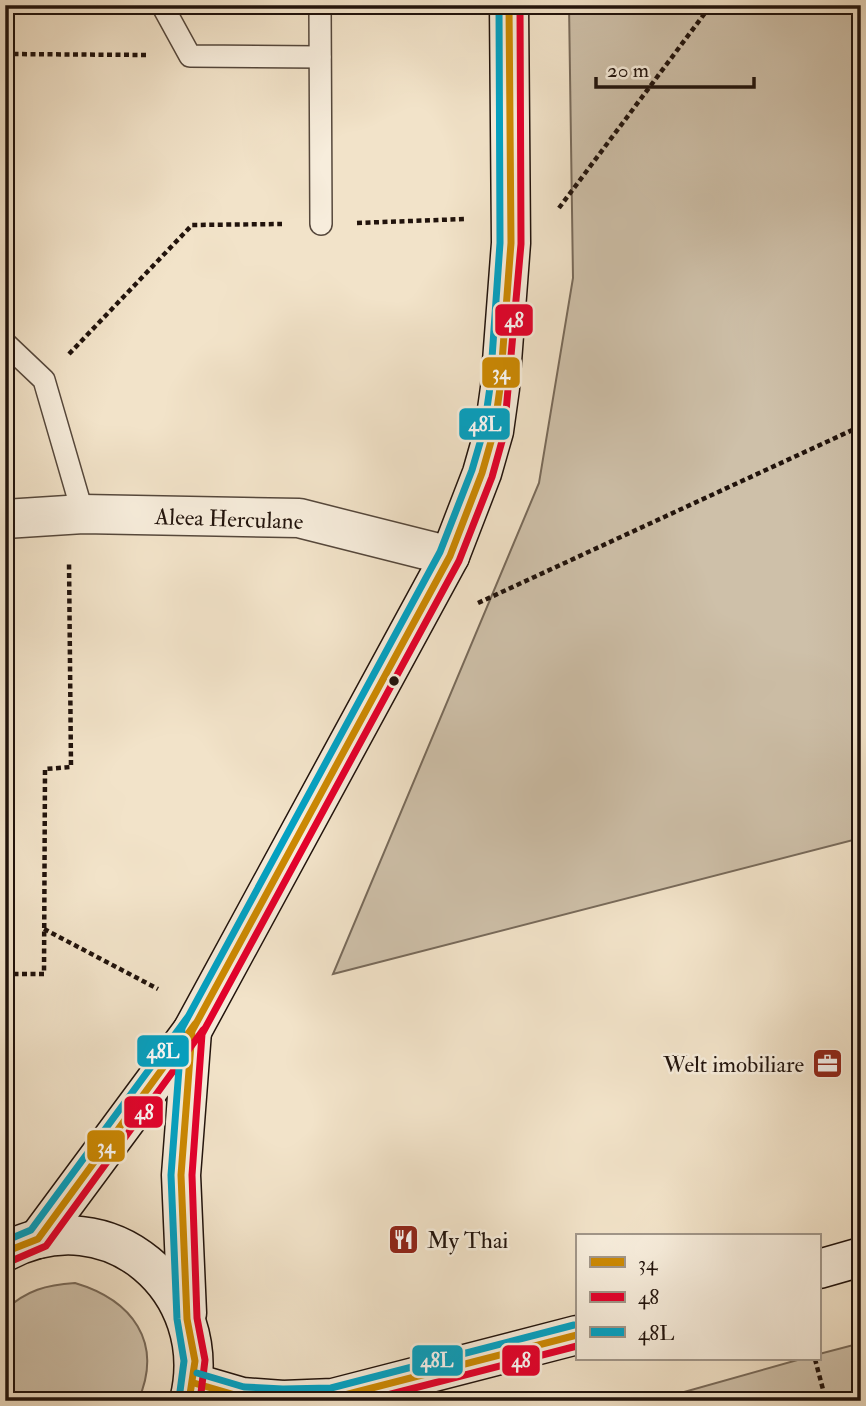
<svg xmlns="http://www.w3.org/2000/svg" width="866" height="1406" font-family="'IM FELL Double Pica',serif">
<rect width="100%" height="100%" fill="#f2e3c9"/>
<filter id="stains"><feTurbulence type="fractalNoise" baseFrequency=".00286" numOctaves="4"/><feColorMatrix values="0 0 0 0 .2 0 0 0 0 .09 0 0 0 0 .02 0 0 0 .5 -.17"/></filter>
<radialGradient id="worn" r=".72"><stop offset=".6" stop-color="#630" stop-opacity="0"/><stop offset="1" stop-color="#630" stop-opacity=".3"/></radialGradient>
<g fill="#cec0a9" stroke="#786a5a" stroke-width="2">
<path d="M 569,5 L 861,5 L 861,838 L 333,974 L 539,483 L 573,278 Z"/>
<path d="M 75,1283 C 132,1300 164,1342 138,1401 L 5,1401 L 5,1310 C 27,1290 46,1285 75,1283 Z"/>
<path d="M 861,1343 L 861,1401 L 652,1401 L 801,1359 L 819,1359 L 819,1354 Z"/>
</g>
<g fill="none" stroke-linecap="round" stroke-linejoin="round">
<defs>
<g id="lane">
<path d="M 162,5 L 190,56 L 320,57"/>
<path d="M 320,5 L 321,224"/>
<path d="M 5,343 L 44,380 L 83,514"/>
</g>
<path id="street" d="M 5,519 L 83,514 L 299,518 L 450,556"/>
<g id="secondary">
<path d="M 38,1239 L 192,1031 L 450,556 L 482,473 L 494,431 L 500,388 L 511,243 L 509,5"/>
<path d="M 5,1252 C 109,1196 217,1290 189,1401"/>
<path d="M 819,1269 L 861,1257"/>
<path d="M 187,1313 L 181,1175 L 192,1031"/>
<path d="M 194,1383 L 242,1397 L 283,1400 L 333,1398 L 577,1335"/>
</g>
</defs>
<use href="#lane" stroke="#55473b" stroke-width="24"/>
<use href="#street" stroke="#55473b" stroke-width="41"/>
<use href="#secondary" stroke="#21130c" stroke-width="41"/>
<g stroke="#21130c" stroke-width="4.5" stroke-dasharray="5 3.5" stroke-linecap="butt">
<path d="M 5,54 L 148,55"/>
<path d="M 559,208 L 711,5"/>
<path d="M 357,223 L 464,219"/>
<path d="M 69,354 L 192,225 L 282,224"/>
<path d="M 478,603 L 861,426"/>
<path d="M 44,929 L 158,989"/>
<path d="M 5,974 L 44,974 L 45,769 L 71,767 L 69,561"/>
<path d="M 815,1359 L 826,1401"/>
</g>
<use href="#lane" stroke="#f7eddc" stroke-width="21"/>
<use href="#street" stroke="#f7eddc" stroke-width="38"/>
<use href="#secondary" stroke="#f7eddc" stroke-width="38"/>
<defs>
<g id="bus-1">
<path d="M 5,1252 L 38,1239 L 195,1024"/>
<path d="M 194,1383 L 242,1397 L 283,1400 L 333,1398 L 577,1335"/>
<path d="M 189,1401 L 195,1361 L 187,1319 L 181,1175 L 192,1031 L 450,556 L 482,473 L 494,431 L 500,388 L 511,243 L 509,5"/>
</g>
<g id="bus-2">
<path d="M 9,1262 L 46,1246 L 203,1030"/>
<path d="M 200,1401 L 205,1360 L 197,1318 L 192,1175 L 202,1034 L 459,561 L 492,477 L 504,434 L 521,244 L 520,5"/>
<path d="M 364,1401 L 577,1346"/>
</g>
<g id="bus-3">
<path d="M 5,1241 L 31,1230 L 187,1018"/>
<path d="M 197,1373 L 244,1387 L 283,1389 L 331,1388 L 574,1325"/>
<path d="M 179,1399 L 184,1361 L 177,1319 L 171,1175 L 182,1028 L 440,552 L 472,470 L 484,429 L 490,387 L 500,243 L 499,5"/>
</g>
</defs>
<use href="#bus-1" stroke="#f7eddc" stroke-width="12"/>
<use href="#bus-2" stroke="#f7eddc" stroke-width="12"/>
<use href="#bus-3" stroke="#f7eddc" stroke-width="12"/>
<use href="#bus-1" stroke="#cc8902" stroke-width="7"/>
<use href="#bus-2" stroke="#e4002b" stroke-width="7"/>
<use href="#bus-3" stroke="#02a2c4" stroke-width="7"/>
</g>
<defs>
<symbol id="office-square" viewBox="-11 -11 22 22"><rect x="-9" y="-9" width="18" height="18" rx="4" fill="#8f2418" stroke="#f7eddc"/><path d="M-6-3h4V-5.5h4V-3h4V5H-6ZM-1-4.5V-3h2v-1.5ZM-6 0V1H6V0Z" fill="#fff"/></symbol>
<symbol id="restaurant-square" viewBox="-11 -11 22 22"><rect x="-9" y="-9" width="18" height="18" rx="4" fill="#8f2418" stroke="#f7eddc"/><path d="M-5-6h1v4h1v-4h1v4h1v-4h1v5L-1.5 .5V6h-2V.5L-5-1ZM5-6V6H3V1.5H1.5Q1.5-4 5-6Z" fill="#fff"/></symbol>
</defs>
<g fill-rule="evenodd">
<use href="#office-square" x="810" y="1046" width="35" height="35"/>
<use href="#restaurant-square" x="386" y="1222" width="35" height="35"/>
</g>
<circle fill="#21130c" stroke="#f7eddc" stroke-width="2.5" cx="394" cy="681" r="6"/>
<g text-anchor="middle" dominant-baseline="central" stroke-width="5" stroke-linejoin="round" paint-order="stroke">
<g font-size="23" fill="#21130c" stroke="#f7eddc">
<text transform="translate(229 519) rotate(2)">Aleea Herculane</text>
</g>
<g font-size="23" fill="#21130c" stroke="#f7eddc" text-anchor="end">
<text x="804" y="1064">Welt imobiliare</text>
<text x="427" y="1240" text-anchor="start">My Thai</text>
</g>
</g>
<g stroke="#f7eddc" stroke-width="2.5">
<rect x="494" y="303" width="40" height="34" rx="7" fill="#e4002b"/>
<rect x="481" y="356" width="40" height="33" rx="7" fill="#cc8902"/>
<rect x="458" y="407" width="53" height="34" rx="7" fill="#02a2c4"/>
<rect x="136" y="1034" width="54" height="34" rx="7" fill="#02a2c4"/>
<rect x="123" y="1095" width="41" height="34" rx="7" fill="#e4002b"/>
<rect x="86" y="1129" width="40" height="34" rx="7" fill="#cc8902"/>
<rect x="501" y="1344" width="40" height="33" rx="7" fill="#e4002b"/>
<rect x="411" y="1344" width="53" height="33" rx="7" fill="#02a2c4"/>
</g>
<g font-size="19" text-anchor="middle" font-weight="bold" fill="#fff">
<text x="514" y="327">48</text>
<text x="501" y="379">34</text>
<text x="485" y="431">48L</text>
<text x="163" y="1058">48L</text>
<text x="144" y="1119">48</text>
<text x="106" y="1153">34</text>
<text x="521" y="1367">48</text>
<text x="437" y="1367">48L</text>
</g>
<rect width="866" height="1406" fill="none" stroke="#f2e3c9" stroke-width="28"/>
<rect x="7" y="7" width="852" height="1392" fill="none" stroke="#21130c" stroke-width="3.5"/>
<rect x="14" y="14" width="838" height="1378" fill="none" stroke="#21130c" stroke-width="2"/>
<rect x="576" y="1234" width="245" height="126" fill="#f7eddc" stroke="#a19689" stroke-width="2"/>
<rect x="590" y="1257" width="35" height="10" fill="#cc8902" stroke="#a19689" stroke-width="2"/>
<text x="638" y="1270" font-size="21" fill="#21130c">34</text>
<rect x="590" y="1292" width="35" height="10" fill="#e4002b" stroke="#a19689" stroke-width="2"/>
<text x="638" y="1304" font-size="21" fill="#21130c">48</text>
<rect x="590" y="1327" width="35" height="10" fill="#02a2c4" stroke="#a19689" stroke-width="2"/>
<text x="638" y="1340" font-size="21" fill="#21130c">48L</text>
<path d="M596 77v10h158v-10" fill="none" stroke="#21130c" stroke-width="3.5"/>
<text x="607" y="77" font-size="21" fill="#21130c" stroke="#f7eddc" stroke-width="5" paint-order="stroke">20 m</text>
<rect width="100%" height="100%" filter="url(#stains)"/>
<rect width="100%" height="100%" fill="url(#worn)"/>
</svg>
